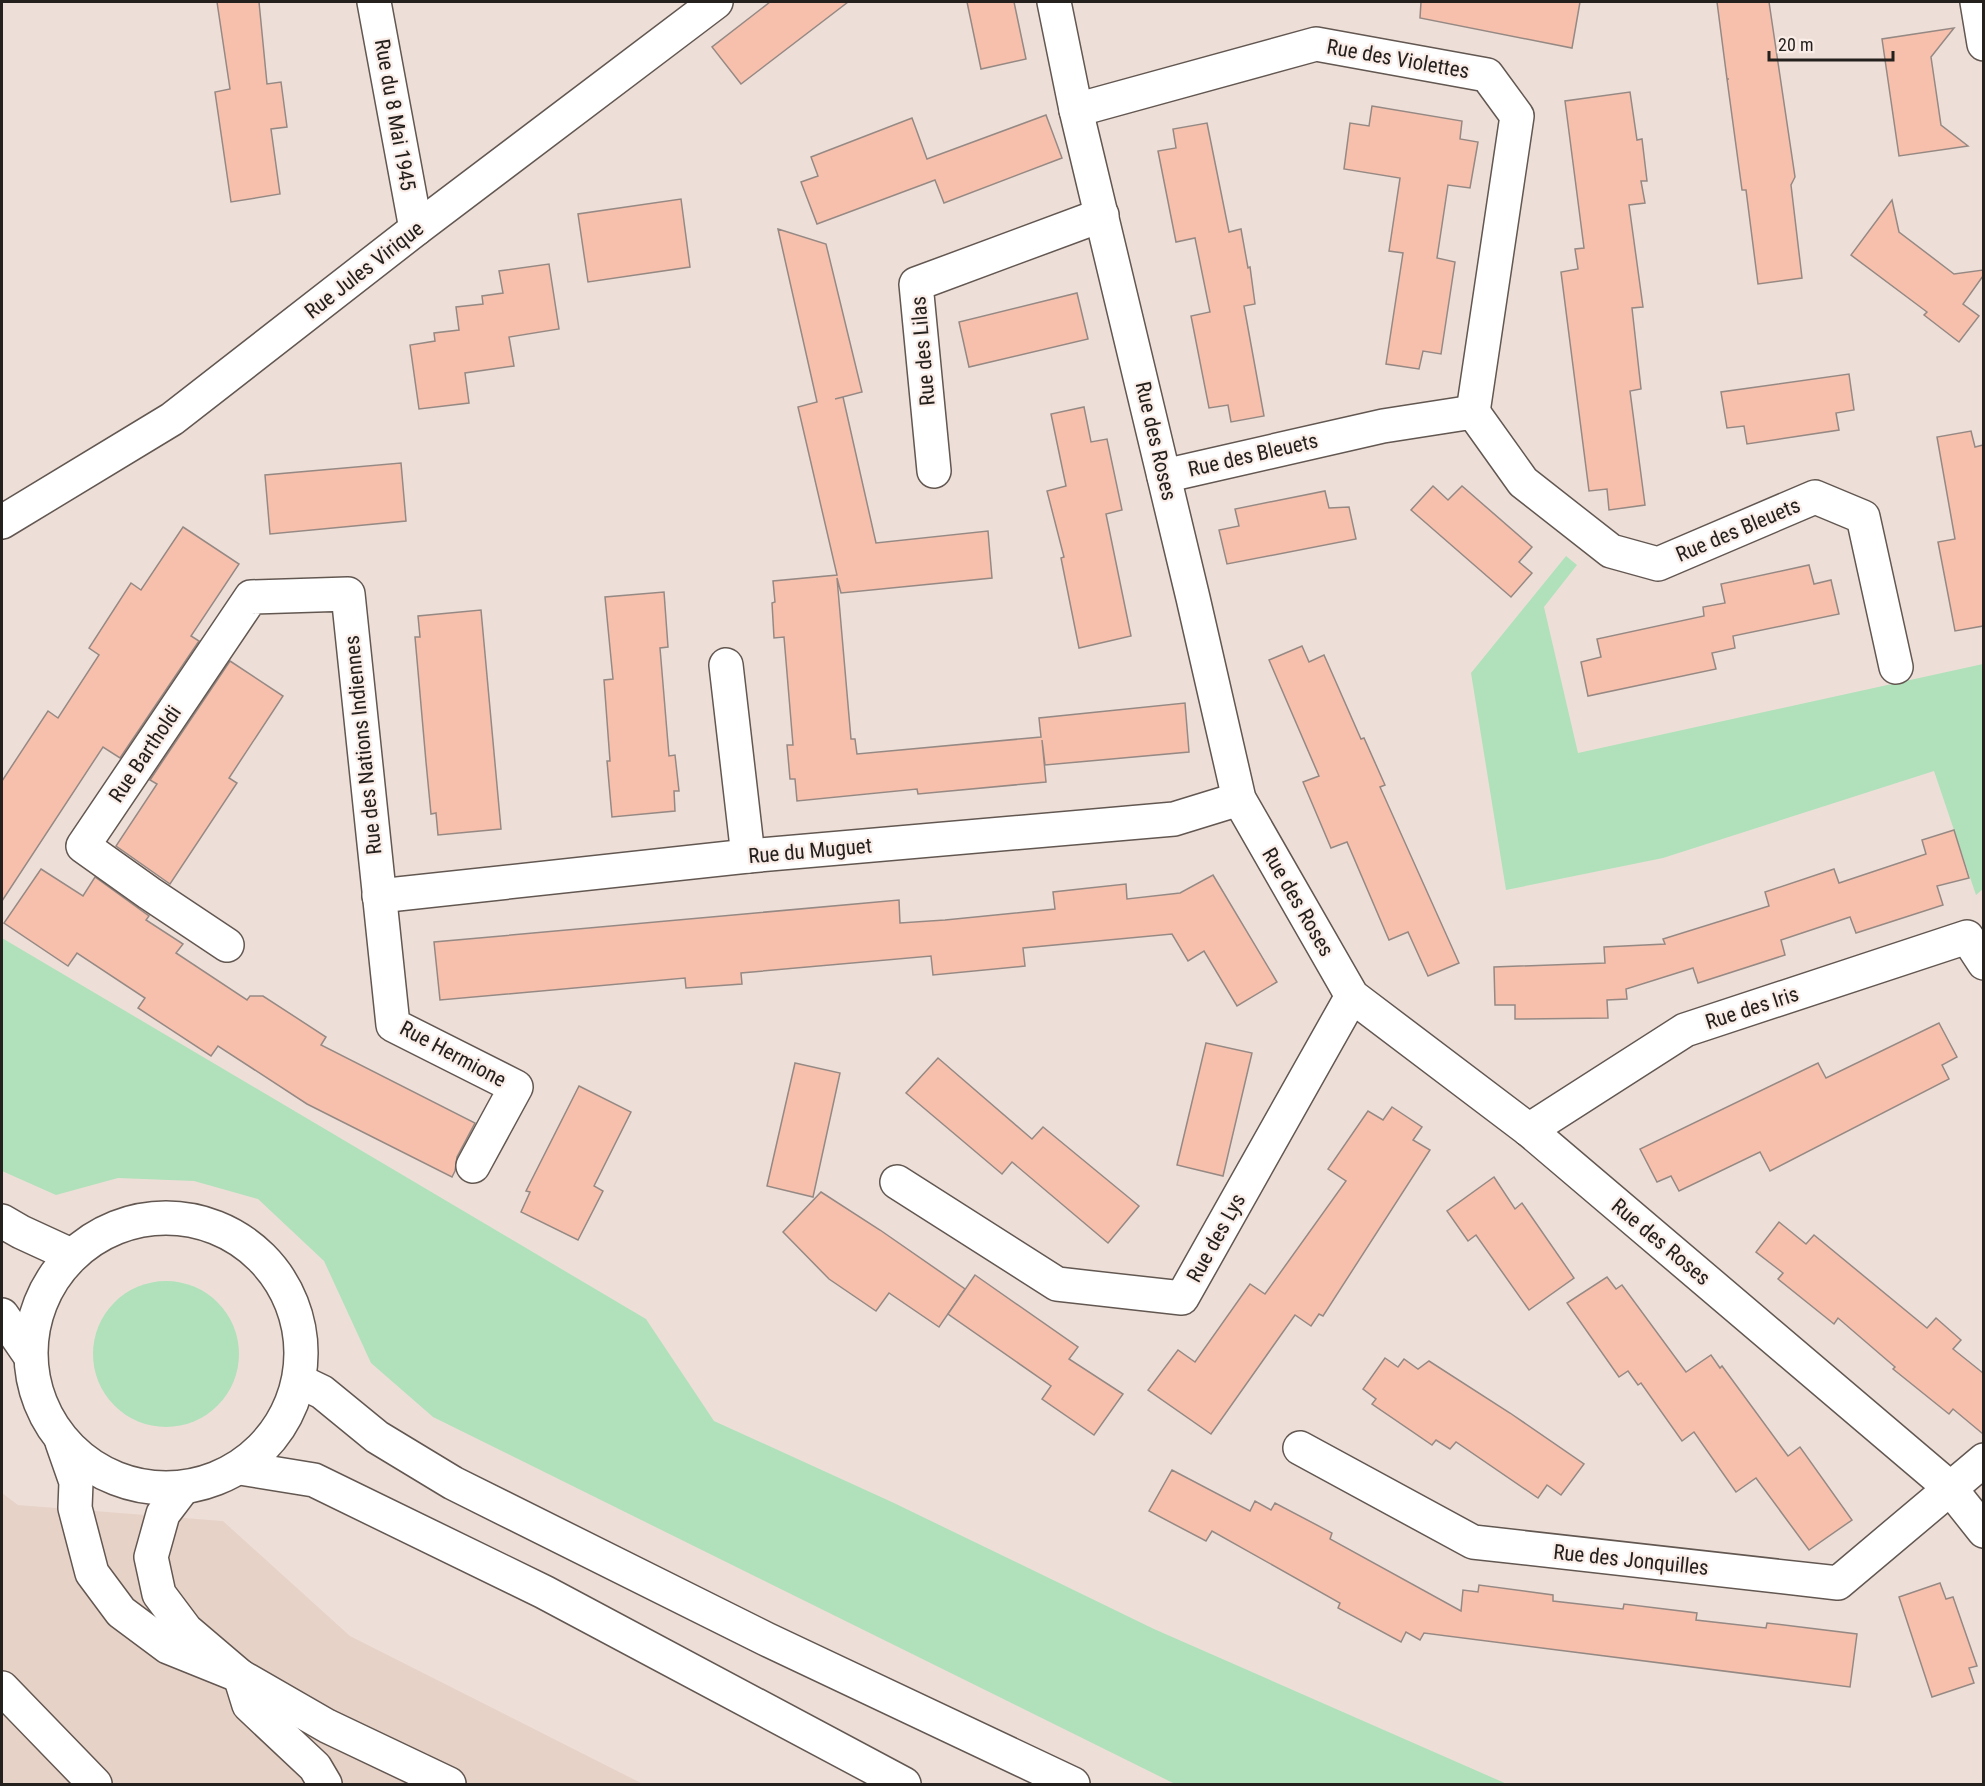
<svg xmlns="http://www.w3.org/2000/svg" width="1985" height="1786" font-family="'Roboto Condensed',sans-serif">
<rect width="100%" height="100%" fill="#eddfd8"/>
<path fill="#e7d2c8" d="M 2,1493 L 18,1505 L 223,1521 L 350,1636 L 643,1784 L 2,1784 Z"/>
<g fill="#b1e1ba">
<path d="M 1566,556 L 1577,565 L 1544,607 L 1578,753 L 1983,664 L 1983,889 L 1976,895 L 1934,771 L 1663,858 L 1506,890 L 1471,673 Z"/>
<path d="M 2,938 L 646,1319 L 714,1421 L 894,1503 L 1154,1629 L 1507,1784 L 1175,1784 L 433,1417 L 371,1363 L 324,1261 L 258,1199 L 194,1181 L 118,1178 L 56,1195 L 2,1171 Z"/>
<circle cx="166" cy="1354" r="73"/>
</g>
<g fill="#f7c0ad" stroke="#968984" stroke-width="1.5">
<path d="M 217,2 L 259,2 L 267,84 L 281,82 L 287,127 L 271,129 L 280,194 L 231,202 L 215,92 L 230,89 Z"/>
<path d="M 770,2 L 848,2 L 741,84 L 712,47 Z"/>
<path d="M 967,2 L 1014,2 L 1026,59 L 981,69 Z"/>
<path d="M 1421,2 L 1580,2 L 1572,48 L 1420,18 Z"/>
<path d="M 1717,2 L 1769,2 L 1795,177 L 1791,185 L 1802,278 L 1758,284 L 1746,190 L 1742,190 L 1727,79 L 1729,79 L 1727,79 Z"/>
<path d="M 1954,28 L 1931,57 L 1941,125 L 1968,146 L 1899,156 L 1882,39 Z"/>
<path d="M 1630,92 L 1637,140 L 1642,139 L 1647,181 L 1641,181 L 1645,203 L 1629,205 L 1643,307 L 1632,308 L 1641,389 L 1630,391 L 1645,505 L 1609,510 L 1607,489 L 1589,491 L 1561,272 L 1578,269 L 1575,249 L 1584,248 L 1565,101 Z"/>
<path d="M 1372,106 L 1462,121 L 1460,139 L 1478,142 L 1470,188 L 1448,185 L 1437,258 L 1455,262 L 1441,354 L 1423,351 L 1419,369 L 1386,364 L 1403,253 L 1389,251 L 1400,178 L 1344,169 L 1350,123 L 1369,126 Z"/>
<path d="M 1046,115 L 1062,158 L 944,203 L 935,180 L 817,224 L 801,182 L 818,176 L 811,157 L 912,118 L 927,159 Z"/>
<path d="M 1207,123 L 1229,232 L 1241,229 L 1248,268 L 1250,267 L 1255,304 L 1244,306 L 1264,416 L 1231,422 L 1228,405 L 1209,408 L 1191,316 L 1210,312 L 1195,238 L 1176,242 L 1158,151 L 1176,148 L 1173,129 Z"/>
<path d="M 681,199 L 690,267 L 588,282 L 578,214 Z"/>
<path d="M 1892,200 L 1899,232 L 1954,274 L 1983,270 L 1983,276 L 1963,304 L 1979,316 L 1959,342 L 1924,315 L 1927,312 L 1851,255 Z"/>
<path d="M 778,229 L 826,244 L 862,392 L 835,399 L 843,397 L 876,543 L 988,531 L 992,578 L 841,593 L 837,578 L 851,739 L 855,739 L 857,754 L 1041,737 L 1039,718 L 1185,703 L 1189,752 L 1045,765 L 1042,740 L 1046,782 L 918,794 L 917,789 L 797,801 L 795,779 L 790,779 L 787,745 L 793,745 L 784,637 L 774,638 L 772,603 L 775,602 L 773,581 L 837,575 L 798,407 L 817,402 Z"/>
<path d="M 549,264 L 559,329 L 509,337 L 514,366 L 465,373 L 469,403 L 419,409 L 410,345 L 435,341 L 434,333 L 459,330 L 456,307 L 483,304 L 482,296 L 503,293 L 499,271 Z"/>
<path d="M 1077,293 L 1088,339 L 969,367 L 959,322 Z"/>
<path d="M 1849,374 L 1854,410 L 1836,413 L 1839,430 L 1747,444 L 1744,426 L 1727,428 L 1721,392 Z"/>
<path d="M 1084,407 L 1091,442 L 1107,439 L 1122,510 L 1106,514 L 1131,636 L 1079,648 L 1061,558 L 1064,557 L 1047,491 L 1066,486 L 1051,414 Z"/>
<path d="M 1971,431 L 1975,447 L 1983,445 L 1983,626 L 1955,631 L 1938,542 L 1955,539 L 1937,437 Z"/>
<path d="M 401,463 L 406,521 L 270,534 L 265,475 Z"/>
<path d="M 1433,486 L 1448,500 L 1462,486 L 1532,547 L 1519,562 L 1532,573 L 1511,597 L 1411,510 Z"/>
<path d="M 1325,491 L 1329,508 L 1349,507 L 1356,539 L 1227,564 L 1219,530 L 1239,526 L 1235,509 Z"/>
<path d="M 183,527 L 239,564 L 191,636 L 199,641 L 120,758 L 103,747 L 2,901 L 2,781 L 48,711 L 58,718 L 99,655 L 89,648 L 131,583 L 141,590 Z"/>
<path d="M 1809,565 L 1814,584 L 1831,580 L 1839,614 L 1733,636 L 1735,648 L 1712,653 L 1716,669 L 1588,696 L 1581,662 L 1601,657 L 1597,639 L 1704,616 L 1703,607 L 1725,603 L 1721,584 Z"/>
<path d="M 664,592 L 668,647 L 660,648 L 669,756 L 675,755 L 679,791 L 674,791 L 675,811 L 612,817 L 607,761 L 610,761 L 604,680 L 613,679 L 605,597 Z"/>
<path d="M 481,610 L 501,829 L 438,835 L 436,813 L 431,814 L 426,762 L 415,637 L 420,637 L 418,616 Z"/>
<path d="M 1302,646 L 1309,662 L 1324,655 L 1361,739 L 1364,738 L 1385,785 L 1380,787 L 1459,963 L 1428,976 L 1408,932 L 1389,940 L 1347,842 L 1331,848 L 1303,782 L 1319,776 L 1269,660 Z"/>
<path d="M 230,661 L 283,696 L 229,778 L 237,783 L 170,884 L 116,846 L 157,784 L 150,780 Z"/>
<path d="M 1954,830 L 1969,878 L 1937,886 L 1943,905 L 1856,933 L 1850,917 L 1781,940 L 1785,955 L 1698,983 L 1693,968 L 1626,989 L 1627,999 L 1607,1000 L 1608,1018 L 1515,1019 L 1515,1005 L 1495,1005 L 1494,967 L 1605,963 L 1604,947 L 1665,944 L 1663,939 L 1769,906 L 1765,892 L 1834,869 L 1839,883 L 1926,854 L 1922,840 Z"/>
<path d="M 41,869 L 83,896 L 95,877 L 149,916 L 146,920 L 183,944 L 176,953 L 247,1000 L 250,996 L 263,996 L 326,1037 L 321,1045 L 475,1123 L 457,1157 L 455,1171 L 452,1177 L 307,1104 L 218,1046 L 211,1056 L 138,1008 L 145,998 L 77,953 L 68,966 L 4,923 Z"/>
<path d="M 1213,875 L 1277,982 L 1237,1006 L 1204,951 L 1188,961 L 1172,934 L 1023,948 L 1025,966 L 933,975 L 931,956 L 741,973 L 742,984 L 686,988 L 685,978 L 440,1000 L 434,942 L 899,900 L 900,923 L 945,920 L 1055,909 L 1053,892 L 1089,888 L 1126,884 L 1127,899 L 1180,893 Z"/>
<path d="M 1939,1023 L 1957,1057 L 1942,1065 L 1949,1079 L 1770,1171 L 1760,1152 L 1679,1191 L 1671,1176 L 1657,1182 L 1640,1149 L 1818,1063 L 1826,1078 Z"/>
<path d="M 1206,1043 L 1252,1053 L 1223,1176 L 1177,1165 Z"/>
<path d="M 938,1058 L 1032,1139 L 1043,1127 L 1139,1206 L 1108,1243 L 1012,1162 L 1002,1174 L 906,1093 Z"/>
<path d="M 795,1063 L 840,1073 L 813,1197 L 767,1186 Z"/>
<path d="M 579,1086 L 631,1112 L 594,1186 L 603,1191 L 578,1240 L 521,1212 L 530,1192 L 526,1191 Z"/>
<path d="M 1392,1107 L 1422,1127 L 1413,1140 L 1430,1150 L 1323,1316 L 1319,1314 L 1311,1326 L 1295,1315 L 1211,1434 L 1148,1390 L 1178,1350 L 1195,1362 L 1250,1284 L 1265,1294 L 1346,1181 L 1328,1169 L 1368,1111 L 1383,1120 Z"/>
<path d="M 1494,1177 L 1515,1209 L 1522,1203 L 1574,1278 L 1529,1310 L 1476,1235 L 1468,1241 L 1447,1211 Z"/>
<path d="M 821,1192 L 880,1230 L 965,1289 L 939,1327 L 889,1293 L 876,1311 L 829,1279 L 783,1232 Z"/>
<path d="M 1779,1222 L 1806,1244 L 1814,1235 L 1927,1328 L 1936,1318 L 1961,1340 L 1953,1349 L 1983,1373 L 1983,1434 L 1953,1409 L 1949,1414 L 1893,1369 L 1895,1367 L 1838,1318 L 1834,1324 L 1778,1279 L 1783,1273 L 1756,1252 Z"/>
<path d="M 975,1275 L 1078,1347 L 1069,1359 L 1123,1394 L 1094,1435 L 1042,1399 L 1051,1386 L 948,1314 Z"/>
<path d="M 1607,1277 L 1616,1289 L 1622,1285 L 1686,1372 L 1711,1355 L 1720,1368 L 1722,1366 L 1788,1456 L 1800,1447 L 1852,1520 L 1809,1550 L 1756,1478 L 1736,1492 L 1694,1432 L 1682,1441 L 1641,1383 L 1638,1385 L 1628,1371 L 1619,1377 L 1567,1303 Z"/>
<path d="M 1385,1358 L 1398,1367 L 1404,1359 L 1418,1369 L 1429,1361 L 1510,1413 L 1584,1464 L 1561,1495 L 1547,1485 L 1538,1498 L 1456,1442 L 1450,1449 L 1436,1440 L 1432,1445 L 1372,1404 L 1376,1399 L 1363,1389 Z"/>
<path d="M 1172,1470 L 1250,1511 L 1255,1501 L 1271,1510 L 1275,1503 L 1332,1533 L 1330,1539 L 1461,1611 L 1463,1590 L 1478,1592 L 1479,1585 L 1553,1595 L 1553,1601 L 1623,1609 L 1624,1604 L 1697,1613 L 1696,1620 L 1766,1628 L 1767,1623 L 1857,1634 L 1850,1687 L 1424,1633 L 1420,1640 L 1406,1632 L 1401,1642 L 1338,1608 L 1340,1603 L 1212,1531 L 1206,1541 L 1149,1511 Z"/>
<path d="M 1940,1583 L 1946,1599 L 1953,1597 L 1977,1666 L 1969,1668 L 1974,1683 L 1932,1697 L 1899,1597 Z"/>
</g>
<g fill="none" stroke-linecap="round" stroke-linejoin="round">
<defs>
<g id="minor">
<path d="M 374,2 L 416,229"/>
<path d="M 1054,2 L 1076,110 L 1193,598 L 1239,799 L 1352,996 L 1529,1130 L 1949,1487 L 1984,1531"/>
<path d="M 1977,2 L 1984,44"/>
<path d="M 1076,110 L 1316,44 L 1487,75 L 1517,116 L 1473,412"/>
<path d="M 934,471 L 916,284 L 1102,215"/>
<path d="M 1164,476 L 1383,426 L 1473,412 L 1523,482 L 1611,551 L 1658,564 L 1815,497 L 1863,517 L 1896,667"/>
<path d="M 2,522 L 172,419 L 416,229 L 716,2"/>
<path d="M 726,665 L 748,856"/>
<path d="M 379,896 L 748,856 L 1174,819 L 1239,799"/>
<path d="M 227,945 L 149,893 L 83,846 L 251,597 L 348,594 L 393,1025 L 516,1087 L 473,1166"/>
<path d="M 1529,1130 L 1685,1030 L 1967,937 L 1984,963"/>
<path d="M 897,1182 L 1057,1284 L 1182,1298 L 1352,996"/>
<path d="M 62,1442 L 76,1482 L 75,1508 L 92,1573 L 121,1612 L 168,1647 L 240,1676 L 327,1726 L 449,1784"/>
<path d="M 1300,1448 L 1473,1542 L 1838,1583 L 1984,1460"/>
<path d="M 182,1489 L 163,1514 L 151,1557 L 159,1594 L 186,1630 L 240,1676 L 249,1705 L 315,1767 L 325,1784"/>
<path d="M 2,1688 L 95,1784"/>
</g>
<g id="highway">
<circle cx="166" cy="1353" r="135"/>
<path d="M 2,1221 L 21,1232 L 71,1255"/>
<path d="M 2,1315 L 29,1354"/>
<path d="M 299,1381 L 322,1392 L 377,1437 L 453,1483 L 766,1639 L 1073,1784"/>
<path d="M 240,1468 L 314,1480 L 544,1592 L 904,1784"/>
</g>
</defs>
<use href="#minor" stroke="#635751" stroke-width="36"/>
<use href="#highway" stroke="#635751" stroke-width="36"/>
<use href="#minor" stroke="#fff" stroke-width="33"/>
<use href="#highway" stroke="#fff" stroke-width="33"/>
</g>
<g text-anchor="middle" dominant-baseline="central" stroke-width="4.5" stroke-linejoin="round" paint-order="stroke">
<g font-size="21" fill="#24201d" stroke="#faece6">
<text transform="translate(1398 59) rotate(10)">Rue des Violettes</text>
<text transform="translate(395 115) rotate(80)">Rue du 8 Mai 1945</text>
<text transform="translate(364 270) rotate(-38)">Rue Jules Virique</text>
<text transform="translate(923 351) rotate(-95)">Rue des Lilas</text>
<text transform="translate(1156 441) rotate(77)">Rue des Roses</text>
<text transform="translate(1253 455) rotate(-13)">Rue des Bleuets</text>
<text transform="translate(1738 530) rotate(-23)">Rue des Bleuets</text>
<text transform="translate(363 745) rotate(-96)">Rue des Nations Indiennes</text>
<text transform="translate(145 754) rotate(-56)">Rue Bartholdi</text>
<text transform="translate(810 851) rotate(-5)">Rue du Muguet</text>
<text transform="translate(1298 902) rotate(60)">Rue des Roses</text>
<text transform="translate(1752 1008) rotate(-18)">Rue des Iris</text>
<text transform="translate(453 1054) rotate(28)">Rue Hermione</text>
<text transform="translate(1216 1238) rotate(-61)">Rue des Lys</text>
<text transform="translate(1661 1242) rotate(40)">Rue des Roses</text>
<text transform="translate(1631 1560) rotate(6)">Rue des Jonquilles</text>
</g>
</g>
<rect width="1985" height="1786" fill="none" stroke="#24201d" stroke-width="6"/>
<path d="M1769 51v9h124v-9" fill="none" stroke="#24201d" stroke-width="3"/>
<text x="1778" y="51" font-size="18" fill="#24201d" stroke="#faece6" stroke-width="4.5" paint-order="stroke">20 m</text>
</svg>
